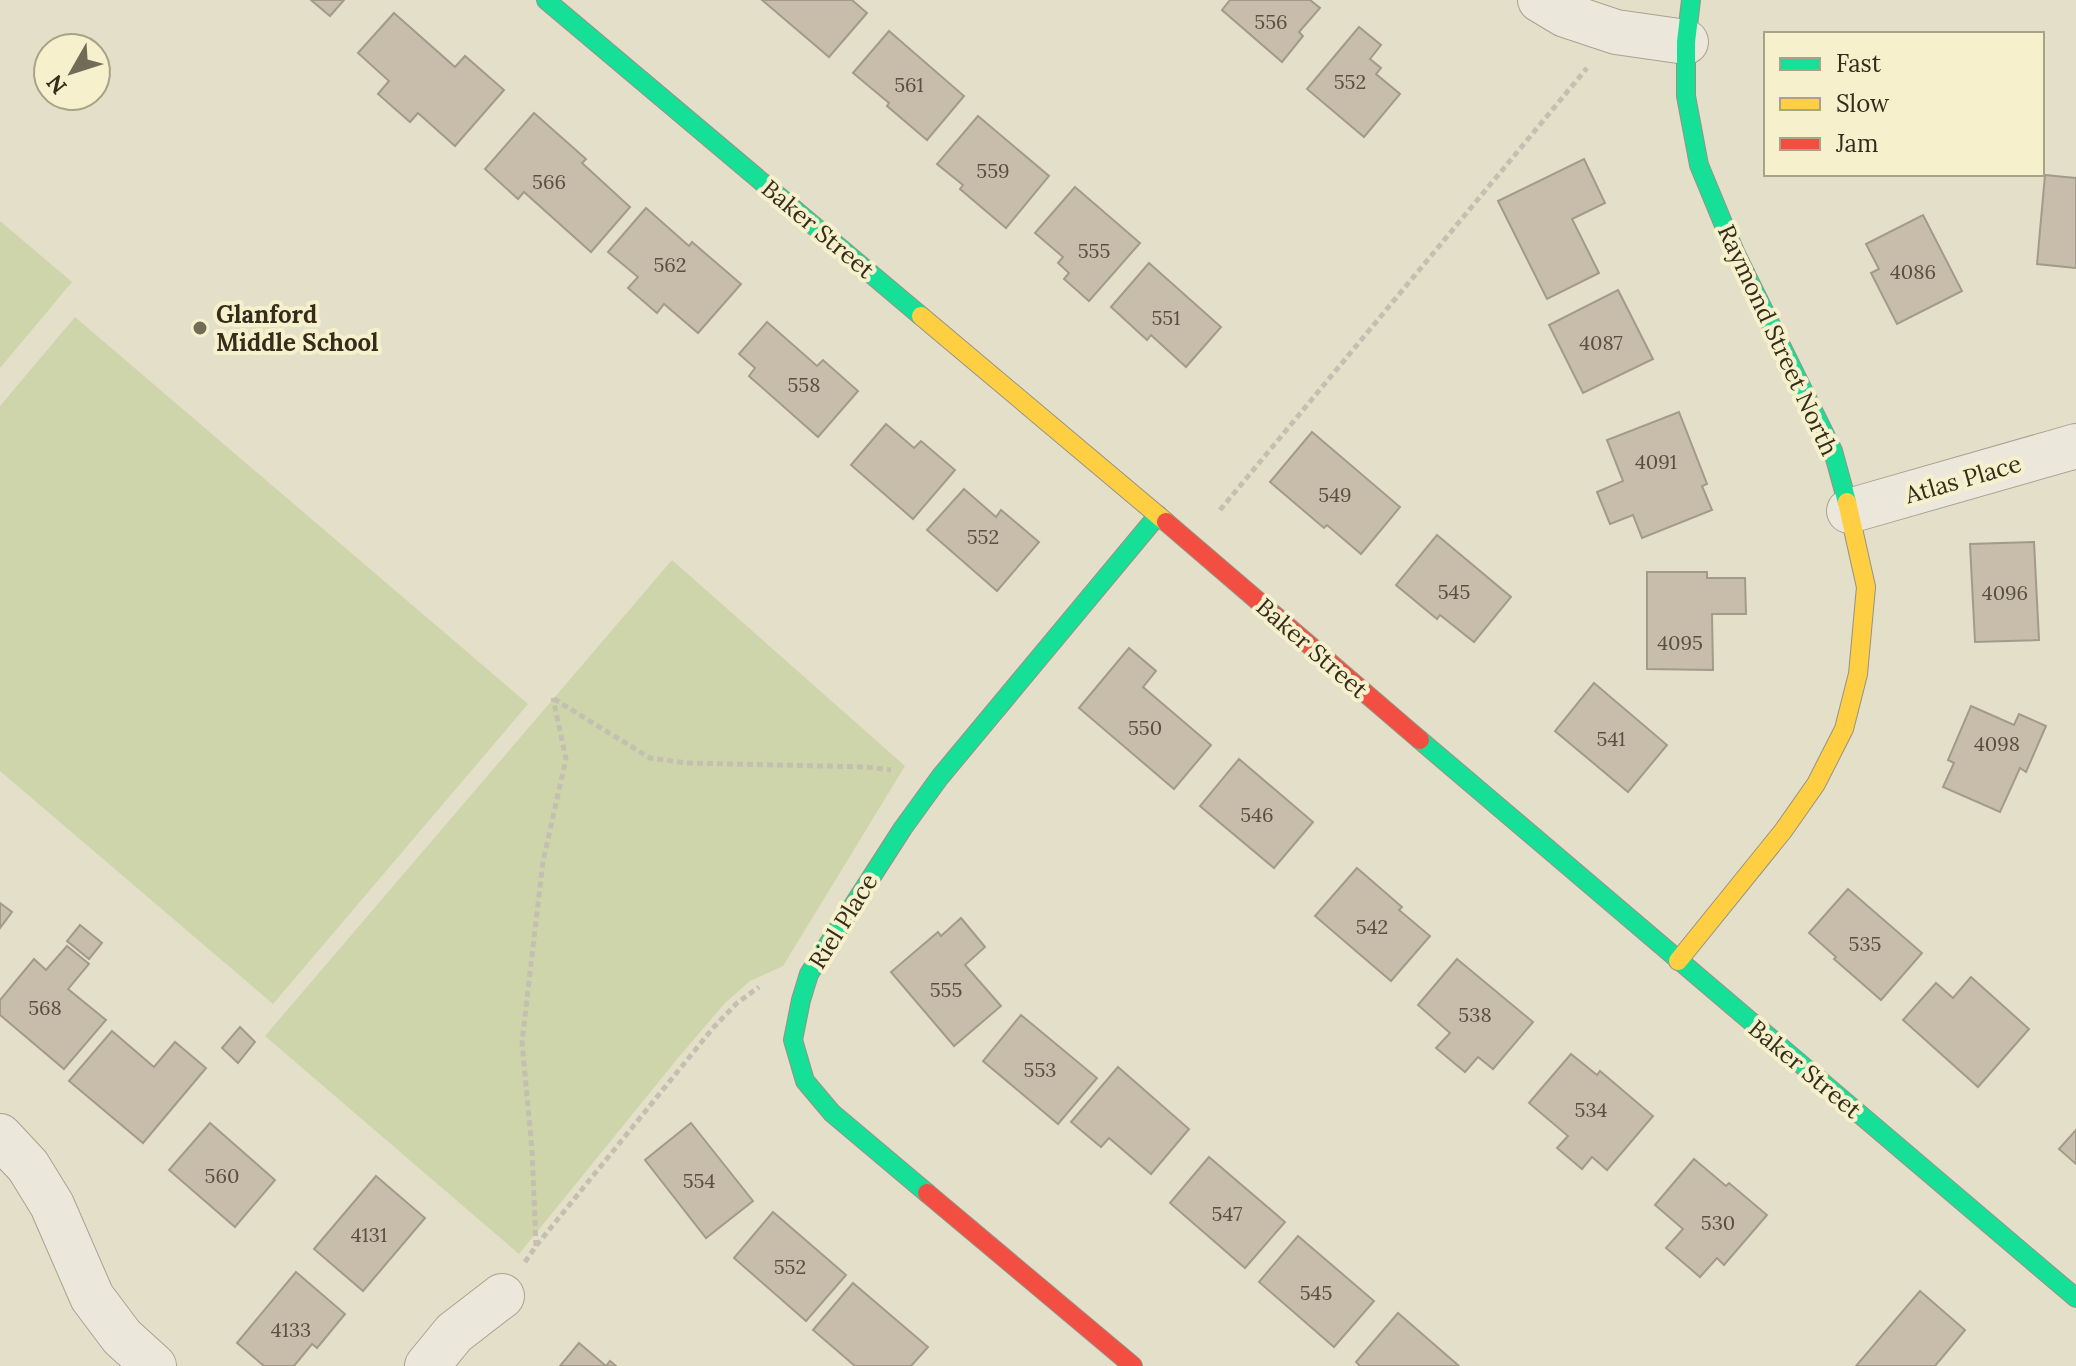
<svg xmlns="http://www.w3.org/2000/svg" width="2076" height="1366" font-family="Lora,serif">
<rect width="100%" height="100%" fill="#e3dfc9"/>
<g fill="#ced5ab">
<path d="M 0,221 L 72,282 L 0,368 Z"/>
<path d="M 75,317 L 528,704 L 273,1004 L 0,771 L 0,406 Z"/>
<path d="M 672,560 L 905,766 L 783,966 L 750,981 L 725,1003 L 678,1058 L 519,1254 L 265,1036 Z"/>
</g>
<g fill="#c7bdaa" stroke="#a39a89" stroke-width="2">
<path d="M 311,0 L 344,0 L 330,16 Z"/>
<path d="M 762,0 L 852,0 L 867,13 L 829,57 Z"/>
<path d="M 1230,0 L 1310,0 L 1320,8 L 1299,32 L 1303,36 L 1282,62 L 1222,10 Z"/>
<path d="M 394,13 L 455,67 L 465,56 L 504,90 L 455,146 L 418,113 L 410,122 L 378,94 L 389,81 L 358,53 Z"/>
<path d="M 1359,27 L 1381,45 L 1370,59 L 1381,68 L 1376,74 L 1400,94 L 1364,137 L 1307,89 Z"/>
<path d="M 889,31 L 964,96 L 927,140 L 887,106 L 889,103 L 853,73 Z"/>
<path d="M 534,113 L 586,159 L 582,163 L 630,207 L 591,252 L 524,192 L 518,199 L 485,169 Z"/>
<path d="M 978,116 L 1049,176 L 1006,228 L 960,189 L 963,185 L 937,164 Z"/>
<path d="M 1584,159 L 1605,203 L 1572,219 L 1599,273 L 1547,299 L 1498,201 Z"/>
<path d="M 2045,175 L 2076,178 L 2076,268 L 2037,264 Z"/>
<path d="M 1075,187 L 1140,243 L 1089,301 L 1064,279 L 1069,273 L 1058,263 L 1063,257 L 1035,233 Z"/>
<path d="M 646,208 L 689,246 L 692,242 L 741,284 L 698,333 L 664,304 L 657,313 L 628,288 L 638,277 L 608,252 Z"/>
<path d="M 1923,215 L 1962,291 L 1897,324 L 1871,273 L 1879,269 L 1866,244 Z"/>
<path d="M 1149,263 L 1221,327 L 1186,367 L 1151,335 L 1147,340 L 1111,307 Z"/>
<path d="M 1618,290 L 1653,359 L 1583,393 L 1549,325 Z"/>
<path d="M 767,322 L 817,366 L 823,360 L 858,391 L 818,437 L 749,376 L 755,368 L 739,354 Z"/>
<path d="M 1679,412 L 1707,484 L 1702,486 L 1712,510 L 1642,538 L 1633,515 L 1610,524 L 1597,492 L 1623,481 L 1607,440 Z"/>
<path d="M 886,424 L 914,448 L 921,441 L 955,470 L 913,519 L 851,465 Z"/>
<path d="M 1312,432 L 1400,507 L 1361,554 L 1327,525 L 1324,528 L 1270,482 Z"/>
<path d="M 964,489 L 996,517 L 1001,510 L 1039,542 L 997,591 L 927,530 Z"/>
<path d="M 1437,535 L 1511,597 L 1474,642 L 1440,615 L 1437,619 L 1396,585 Z"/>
<path d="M 2034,542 L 2039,640 L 1975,642 L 1970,544 Z"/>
<path d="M 1647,572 L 1707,572 L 1707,578 L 1745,578 L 1746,614 L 1712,614 L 1713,670 L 1647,669 Z"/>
<path d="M 1129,648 L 1156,671 L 1143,687 L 1211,745 L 1174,789 L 1079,708 Z"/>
<path d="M 1594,683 L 1667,745 L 1628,792 L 1555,731 Z"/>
<path d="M 1971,706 L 2014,725 L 2019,714 L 2046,726 L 2026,772 L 2020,768 L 2000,812 L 1943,787 L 1954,763 L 1948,760 Z"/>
<path d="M 1239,759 L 1313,822 L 1274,868 L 1200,806 Z"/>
<path d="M 1357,868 L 1402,907 L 1399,910 L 1430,936 L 1391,981 L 1315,916 Z"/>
<path d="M 1848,889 L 1922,953 L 1881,1000 L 1834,959 L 1836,957 L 1809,933 Z"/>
<path d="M 0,903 L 12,912 L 0,928 Z"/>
<path d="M 961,918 L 985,947 L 965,965 L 1001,1006 L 954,1046 L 891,972 L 938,932 L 941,936 Z"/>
<path d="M 80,925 L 102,943 L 89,959 L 67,941 Z"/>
<path d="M 67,946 L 89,964 L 68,989 L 106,1020 L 64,1069 L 0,1015 L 0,1000 L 34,959 L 46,970 Z"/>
<path d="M 1457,959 L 1533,1022 L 1493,1069 L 1478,1057 L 1465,1072 L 1436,1048 L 1450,1033 L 1418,1005 Z"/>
<path d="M 1971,977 L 2029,1029 L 1978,1087 L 1903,1020 L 1936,983 L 1953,998 Z"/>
<path d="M 1021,1015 L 1097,1078 L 1058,1124 L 983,1061 Z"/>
<path d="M 240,1027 L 255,1042 L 238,1063 L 222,1048 Z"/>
<path d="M 112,1031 L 154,1067 L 175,1042 L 206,1068 L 143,1143 L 69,1081 Z"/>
<path d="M 1571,1054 L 1597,1075 L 1600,1071 L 1653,1116 L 1607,1170 L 1592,1157 L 1582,1169 L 1557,1148 L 1568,1136 L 1529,1103 Z"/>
<path d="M 1118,1067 L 1189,1129 L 1151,1174 L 1109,1138 L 1101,1147 L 1071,1122 Z"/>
<path d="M 210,1123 L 275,1180 L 235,1227 L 169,1170 Z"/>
<path d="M 691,1123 L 753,1201 L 706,1238 L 645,1160 Z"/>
<path d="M 2076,1130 L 2076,1164 L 2059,1149 Z"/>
<path d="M 1209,1157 L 1285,1222 L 1245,1268 L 1170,1203 Z"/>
<path d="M 1694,1159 L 1726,1186 L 1729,1183 L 1767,1215 L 1724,1265 L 1717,1258 L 1700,1277 L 1666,1248 L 1683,1229 L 1655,1205 Z"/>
<path d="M 376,1176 L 425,1218 L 363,1291 L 314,1249 Z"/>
<path d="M 773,1212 L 846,1275 L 806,1321 L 734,1258 Z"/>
<path d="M 1298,1236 L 1374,1301 L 1334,1347 L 1259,1282 Z"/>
<path d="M 296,1272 L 345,1314 L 317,1348 L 312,1344 L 294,1366 L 264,1366 L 237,1343 Z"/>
<path d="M 853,1283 L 928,1347 L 911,1366 L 855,1366 L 813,1330 Z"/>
<path d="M 1920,1291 L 1965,1330 L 1935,1366 L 1856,1366 Z"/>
<path d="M 1398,1313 L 1459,1366 L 1360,1366 L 1356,1362 Z"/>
<path d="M 579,1343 L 606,1366 L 610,1361 L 616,1366 L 560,1366 Z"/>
</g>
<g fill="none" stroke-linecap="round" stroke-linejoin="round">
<defs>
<g id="street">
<path d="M 1540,0 L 1565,15 L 1616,32 L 1686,42"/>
<path d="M 1849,511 L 2076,446"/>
<path d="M 0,1136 L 28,1166 L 52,1205 L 92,1297 L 122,1337 L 154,1366"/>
<path d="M 427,1366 L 454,1333 L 502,1296"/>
</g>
<g id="fast">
<path d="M 546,0 L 921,316"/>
<path d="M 1691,0 L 1686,42 L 1686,96 L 1699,165 L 1735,252 L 1833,451 L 1847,502"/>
<path d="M 1420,740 L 2076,1298"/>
<path d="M 927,1193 L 832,1113 L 805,1081 L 793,1040 L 801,1000 L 809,974 L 903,828 L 940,777 L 1158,515"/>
</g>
<g id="slow">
<path d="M 921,316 L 1166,522"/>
<path d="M 1678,961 L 1783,831 L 1816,784 L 1844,729 L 1858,674 L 1866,587 L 1847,502"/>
</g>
<g id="jam">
<path d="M 1166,522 L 1420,740"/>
<path d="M 927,1193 L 1133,1366"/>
</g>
</defs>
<use href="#street" stroke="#a8a293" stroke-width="46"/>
<use href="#fast" stroke="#979283" stroke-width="20"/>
<use href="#slow" stroke="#979283" stroke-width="20"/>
<use href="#jam" stroke="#979283" stroke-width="20"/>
<g stroke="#c3c0b2" stroke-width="5" stroke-dasharray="6 4" stroke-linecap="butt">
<path d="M 1220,510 L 1587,68"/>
<path d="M 554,699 L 650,758 L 686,763 L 867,767 L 891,770"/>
<path d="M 536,1246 L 532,1150 L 522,1042 L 543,861 L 566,759 L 553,698"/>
<path d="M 525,1262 L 536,1246 L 713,1028 L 737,1003 L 759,987"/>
</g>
<use href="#street" stroke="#ebe8db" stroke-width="44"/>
<use href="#fast" stroke="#16e098" stroke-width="18"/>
<use href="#slow" stroke="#ffcf43" stroke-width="18"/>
<use href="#jam" stroke="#f24e42" stroke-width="18"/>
</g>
<circle fill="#726b58" stroke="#f6f0cd" stroke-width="3" cx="200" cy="328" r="8"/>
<g text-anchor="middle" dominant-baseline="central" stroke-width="8" stroke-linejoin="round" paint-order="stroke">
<g font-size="20" fill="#5a503f">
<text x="1271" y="21">556</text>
<text x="1350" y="81">552</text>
<text x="909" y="84">561</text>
<text x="993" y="170">559</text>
<text x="549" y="181">566</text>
<text x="1094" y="250">555</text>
<text x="670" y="264">562</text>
<text x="1913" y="271">4086</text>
<text x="1166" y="317">551</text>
<text x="1601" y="342">4087</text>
<text x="804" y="384">558</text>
<text x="1656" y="461">4091</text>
<text x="1335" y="494">549</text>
<text x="983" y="536">552</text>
<text x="1454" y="591">545</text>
<text x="2005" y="592">4096</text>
<text x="1680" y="642">4095</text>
<text x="1145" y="727">550</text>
<text x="1611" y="738">541</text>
<text x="1997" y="743">4098</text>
<text x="1257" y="814">546</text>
<text x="1372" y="926">542</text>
<text x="1865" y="943">535</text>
<text x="946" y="989">555</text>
<text x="45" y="1007">568</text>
<text x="1475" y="1014">538</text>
<text x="1040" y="1069">553</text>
<text x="1591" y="1109">534</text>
<text x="222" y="1175">560</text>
<text x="699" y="1180">554</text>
<text x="1227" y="1213">547</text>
<text x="1718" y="1222">530</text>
<text x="369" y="1234">4131</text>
<text x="790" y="1266">552</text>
<text x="1316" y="1292">545</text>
<text x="291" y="1329">4133</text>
</g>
<g font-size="24" fill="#352c1b" stroke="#f6f0cd">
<text transform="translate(818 229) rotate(40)">Baker Street</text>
<text transform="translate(1778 340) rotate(65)">Raymond Street North</text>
<text transform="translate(1963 479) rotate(-16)">Atlas Place</text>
<text transform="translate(1312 648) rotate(41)">Baker Street</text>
<text transform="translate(843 921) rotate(-58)">Riel Place</text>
<text transform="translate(1805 1069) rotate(40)">Baker Street</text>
</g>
<g font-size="24" font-weight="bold" fill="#352c1b" stroke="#f6f0cd" text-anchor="start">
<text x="216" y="314">Glanford<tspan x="216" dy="28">Middle School</tspan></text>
</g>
</g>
<rect x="1764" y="32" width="280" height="144" fill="#f6f0cd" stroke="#a9a286" stroke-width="2"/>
<rect x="1780" y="58" width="40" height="12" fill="#16e098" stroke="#a9a286" stroke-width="2"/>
<text x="1836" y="72" font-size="24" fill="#352c1b">Fast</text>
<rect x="1780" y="98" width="40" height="12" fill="#ffcf43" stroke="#a9a286" stroke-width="2"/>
<text x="1836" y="112" font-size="24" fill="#352c1b">Slow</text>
<rect x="1780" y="138" width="40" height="12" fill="#f24e42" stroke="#a9a286" stroke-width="2"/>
<text x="1836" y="152" font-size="24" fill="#352c1b">Jam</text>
<g transform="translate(72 72) rotate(231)"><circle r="38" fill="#f6f0cd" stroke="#a9a286" stroke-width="2"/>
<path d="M0-6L14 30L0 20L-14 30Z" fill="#726b58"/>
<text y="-12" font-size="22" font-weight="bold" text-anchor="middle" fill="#352c1b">N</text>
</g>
</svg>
